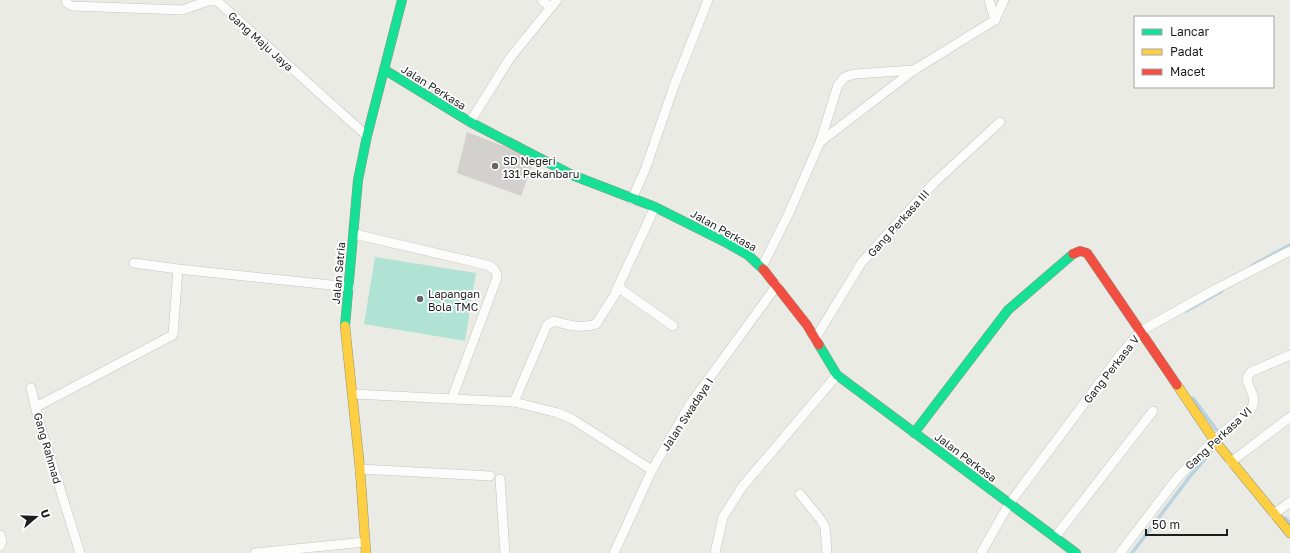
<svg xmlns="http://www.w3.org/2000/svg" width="1290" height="553" font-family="'Golos Text',sans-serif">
<rect width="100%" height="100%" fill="#ebebe6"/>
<path fill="#b1e3d4" d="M 375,257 L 476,273 L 465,341 L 364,324 Z"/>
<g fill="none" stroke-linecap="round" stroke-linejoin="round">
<g stroke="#b9d2df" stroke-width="3.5">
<path d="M 1253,265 L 1290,245"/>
<path d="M 1186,311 L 1222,291"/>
<path d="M 1193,398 L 1218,432"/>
<path d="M 1285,518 L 1290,523"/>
<path d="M 1132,553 L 1191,475 L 1211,452"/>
</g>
</g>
<path fill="#d2d1cd" d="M 467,132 L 535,158 L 521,196 L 457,173 Z"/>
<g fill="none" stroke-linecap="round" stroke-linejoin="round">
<defs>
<g id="street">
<path d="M 66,0 L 67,3 L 72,6 L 182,10 L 208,1 L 217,1 L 367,136"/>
<path d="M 542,0 L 550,7"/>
<path d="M 989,0 L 995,20"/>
<path d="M 470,122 L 510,58 L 557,0"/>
<path d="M 820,142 L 914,70 L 995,20 L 1004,0"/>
<path d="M 632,199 L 645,170 L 674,86 L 708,0"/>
<path d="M 354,234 L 487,265 C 494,268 497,271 497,278 L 452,398"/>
<path d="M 134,263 L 178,269 L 350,287"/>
<path d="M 762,267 L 789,213 L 820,142 L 838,85 L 845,77 L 855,74 L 914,70"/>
<path d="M 616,291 L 655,207"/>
<path d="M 815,339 L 862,262 L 935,182 L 1000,122"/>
<path d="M 31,388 L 38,418 L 80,553"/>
<path d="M 353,394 L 514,402 L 558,413 L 572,419 L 652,470"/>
<path d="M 514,402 L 547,325 L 554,321 C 568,325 581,329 596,324 L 619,288 L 673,326"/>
<path d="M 36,407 L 173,335 L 178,269"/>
<path d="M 1231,462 L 1290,417"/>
<path d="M 360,469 L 490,476"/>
<path d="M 500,479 L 505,553"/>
<path d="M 800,494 L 821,520 L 825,527 L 827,553"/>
<path d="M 1274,514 L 1290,502"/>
<path d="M 0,535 L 2,541 L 0,546"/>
<path d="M 1055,537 L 1153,411"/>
<path d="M 255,553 L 365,542"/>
<path d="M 614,553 L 652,470 L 689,406 L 777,285"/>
<path d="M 715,553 L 723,517 L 742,487 L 837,375"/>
<path d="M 981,553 L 1009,504 L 1121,354 L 1141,331 L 1216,289 L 1290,251"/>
<path d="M 1120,553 L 1178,477 L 1214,440 L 1251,409 C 1261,393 1239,383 1251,372 L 1290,355"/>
</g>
<g id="fast">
<path d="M 385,70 L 470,122 L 572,175 L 655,207 L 725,242 L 748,255 L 763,269"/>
<path d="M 345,326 L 358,180 L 367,136 L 402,0"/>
<path d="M 819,345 L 837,375 L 1076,553"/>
<path d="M 914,433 L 1008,310 L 1073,254"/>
</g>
<g id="slow">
<path d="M 345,326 L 360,469 L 366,553"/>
<path d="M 1177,385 L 1214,440 L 1290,533"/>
</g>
<g id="jam">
<path d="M 1073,254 L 1080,251 L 1087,253 L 1177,385"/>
<path d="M 763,269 L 807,325 L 819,345"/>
</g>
</defs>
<use href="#street" stroke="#c4c4c2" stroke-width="10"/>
<use href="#fast" stroke="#90957e" stroke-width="10"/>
<use href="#slow" stroke="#90957e" stroke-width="10"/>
<use href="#jam" stroke="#90957e" stroke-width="10"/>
<use href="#street" stroke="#fcfcfb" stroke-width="9"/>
<use href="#fast" stroke="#16e098" stroke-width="9"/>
<use href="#slow" stroke="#ffcf43" stroke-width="9"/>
<use href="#jam" stroke="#f24e42" stroke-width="9"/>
</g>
<g fill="#656563" stroke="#fff" stroke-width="1.5">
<circle cx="495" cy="166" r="4"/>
<circle cx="420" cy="299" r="4"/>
</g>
<g text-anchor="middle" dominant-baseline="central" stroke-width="3.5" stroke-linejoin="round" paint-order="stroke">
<g font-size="11" fill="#1d1d1d" stroke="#fff">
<text transform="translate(261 41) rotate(42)">Gang Maju Jaya</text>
<text transform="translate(434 87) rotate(32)">Jalan Perkasa</text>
<text transform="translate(898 223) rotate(-48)">Gang Perkasa III</text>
<text transform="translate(724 230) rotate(29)">Jalan Perkasa</text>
<text transform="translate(338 273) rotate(-85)">Jalan Satria</text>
<text transform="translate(1111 369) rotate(-52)">Gang Perkasa V</text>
<text transform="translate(687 414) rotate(-57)">Jalan Swadaya I</text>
<text transform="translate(1218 438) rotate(-43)">Gang Perkasa VI</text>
<text transform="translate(48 448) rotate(74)">Gang Rahmad</text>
<text transform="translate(966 457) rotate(37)">Jalan Perkasa</text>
</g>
<g font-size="11" fill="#1d1d1d" stroke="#fff" text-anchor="start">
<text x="503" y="160">SD Negeri<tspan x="503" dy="13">131 Pekanbaru</tspan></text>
<text x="428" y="293">Lapangan<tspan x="428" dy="13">Bola TMC</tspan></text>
</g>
</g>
<rect x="1134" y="16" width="140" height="72" fill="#ffffff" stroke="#a5a5a5"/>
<rect x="1142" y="29" width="20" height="6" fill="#16e098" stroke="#a5a5a5"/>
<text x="1170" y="36" font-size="12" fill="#1d1d1d">Lancar</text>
<rect x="1142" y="49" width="20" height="6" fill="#ffcf43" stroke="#a5a5a5"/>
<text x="1170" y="56" font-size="12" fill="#1d1d1d">Padat</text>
<rect x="1142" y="69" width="20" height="6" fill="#f24e42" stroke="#a5a5a5"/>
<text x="1170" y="76" font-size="12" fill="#1d1d1d">Macet</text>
<g transform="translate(36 517) rotate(71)" stroke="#ffffff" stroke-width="3" paint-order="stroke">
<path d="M0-3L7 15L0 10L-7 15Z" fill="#1d1d1d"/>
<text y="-6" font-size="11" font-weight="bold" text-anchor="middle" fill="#1d1d1d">U</text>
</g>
<path d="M1146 529v6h81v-6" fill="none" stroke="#1d1d1d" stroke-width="2"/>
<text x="1152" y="529" font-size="12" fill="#1d1d1d" stroke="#ffffff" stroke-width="3" paint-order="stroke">50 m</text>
</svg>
